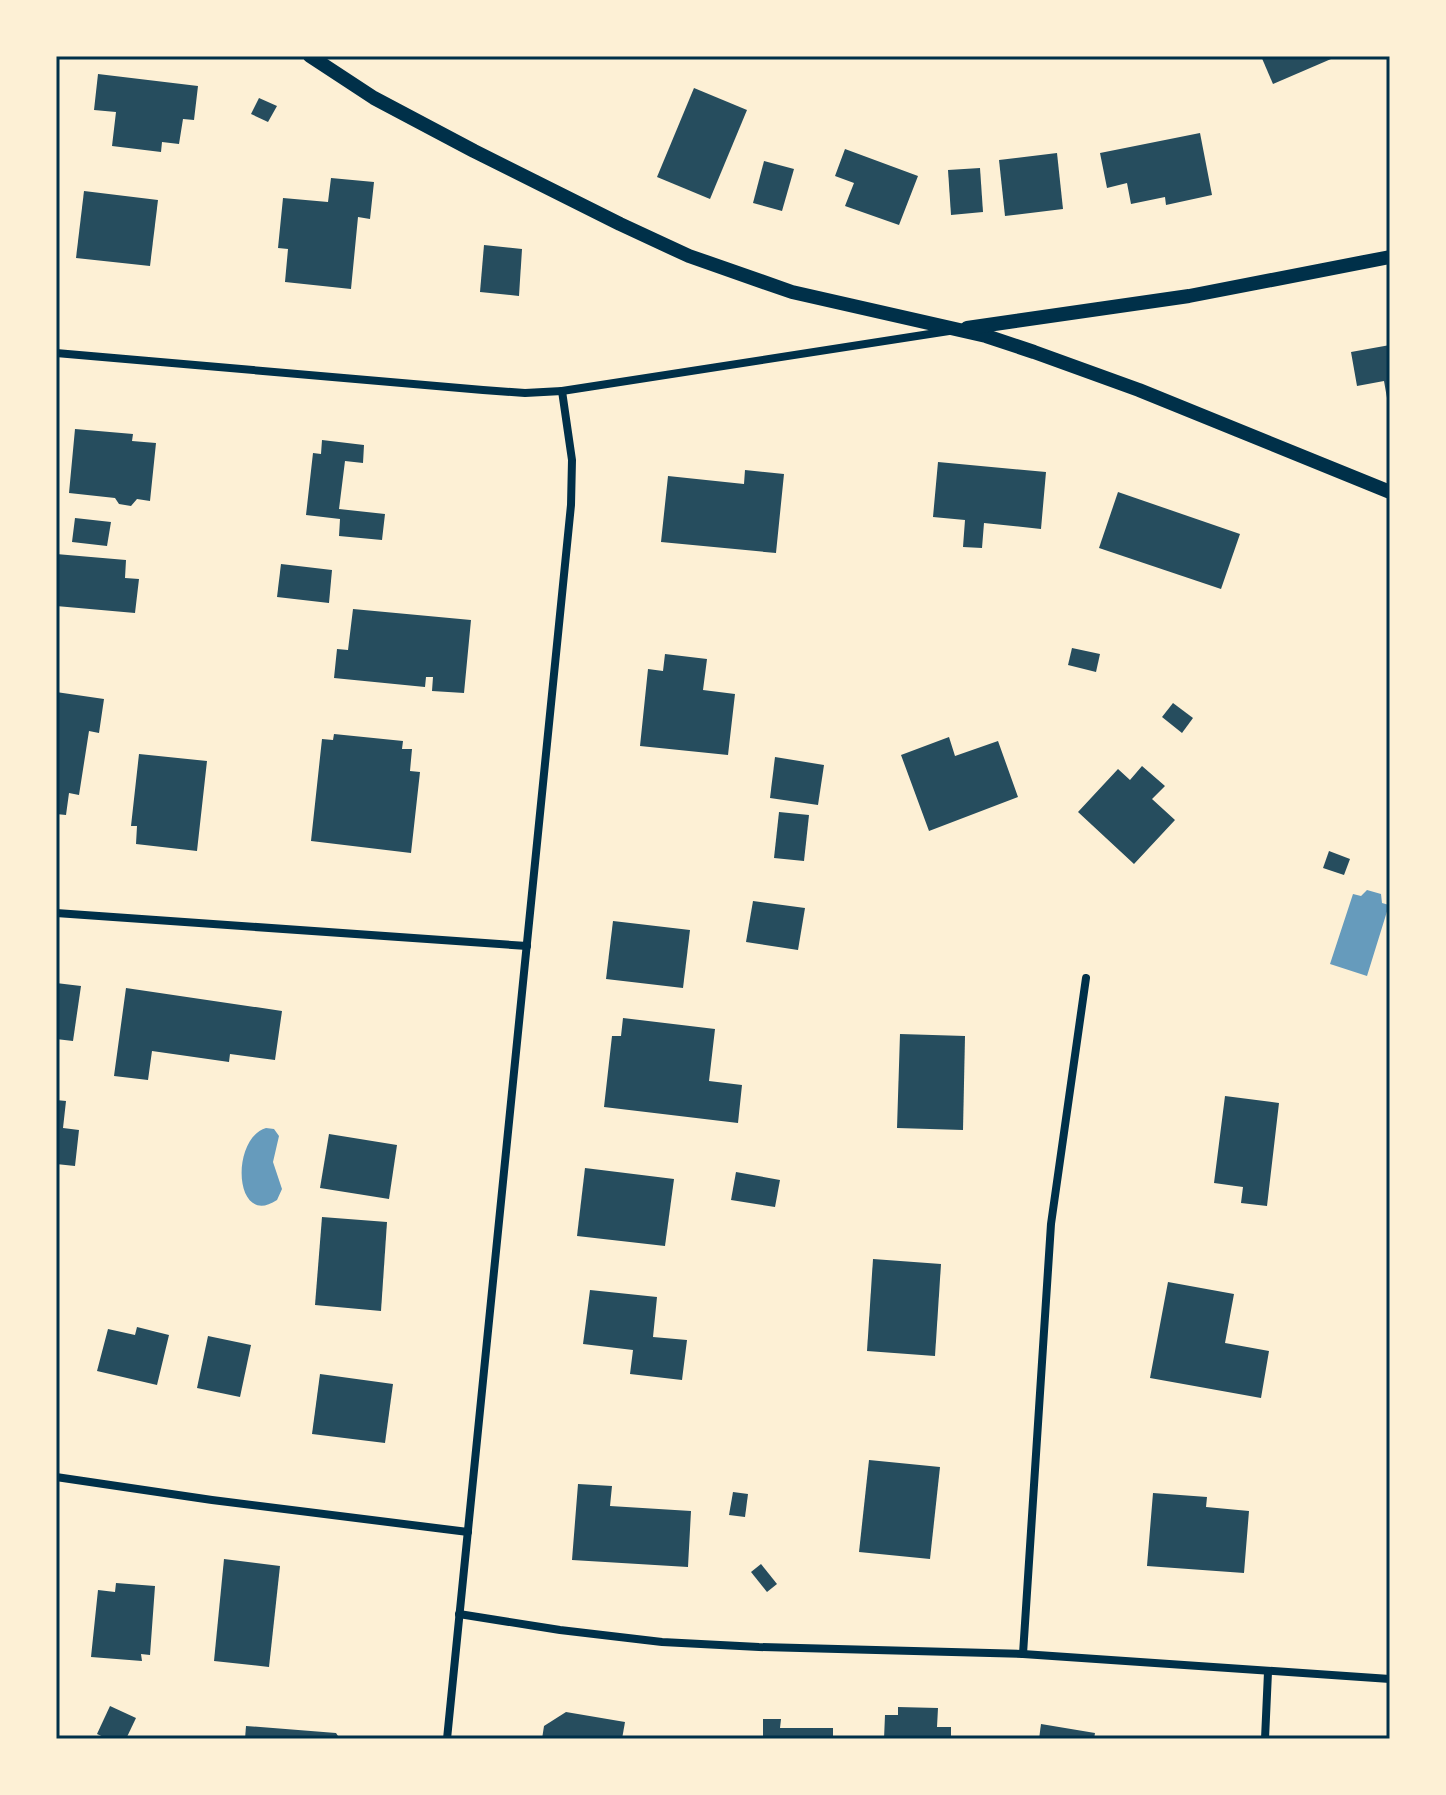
<svg xmlns="http://www.w3.org/2000/svg" width="1446" height="1795" font-family="Poppins,sans-serif">
<rect width="100%" height="100%" fill="#fdf0d5"/>
<g fill="#669bbc">
<path d="M 1367,890 L 1381,894 L 1382,903 L 1389,905 L 1367,976 L 1330,964 L 1353,894 L 1361,896 Z"/>
<path d="M 266,1128 L 274,1129 L 279,1136 L 273,1162 L 282,1189 L 277,1200 C 234,1229 230,1139 266,1128 Z"/>
</g>
<g fill="#264d5e">
<path d="M 1261,56 L 1338,56 L 1273,84 Z"/>
<path d="M 98,74 L 198,86 L 194,120 L 183,119 L 179,144 L 162,142 L 161,152 L 112,146 L 116,112 L 94,110 Z"/>
<path d="M 694,88 L 747,110 L 710,199 L 657,177 Z"/>
<path d="M 259,98 L 277,106 L 268,122 L 251,114 Z"/>
<path d="M 1200,133 L 1212,195 L 1166,205 L 1165,197 L 1131,204 L 1127,183 L 1107,188 L 1100,153 Z"/>
<path d="M 845,149 L 918,176 L 899,225 L 845,206 L 854,183 L 835,176 Z"/>
<path d="M 1057,153 L 1063,209 L 1005,216 L 999,160 Z"/>
<path d="M 764,161 L 794,169 L 782,211 L 753,203 Z"/>
<path d="M 980,168 L 983,212 L 951,215 L 948,170 Z"/>
<path d="M 331,178 L 374,182 L 370,219 L 358,217 L 351,289 L 285,282 L 288,249 L 278,248 L 283,198 L 328,202 Z"/>
<path d="M 84,191 L 158,200 L 150,266 L 76,258 Z"/>
<path d="M 484,245 L 522,249 L 519,296 L 480,292 Z"/>
<path d="M 1390,345 L 1390,398 L 1387,398 L 1384,381 L 1357,386 L 1351,352 Z"/>
<path d="M 75,429 L 133,434 L 132,441 L 156,443 L 150,501 L 137,499 L 131,506 L 119,504 L 115,498 L 69,493 Z"/>
<path d="M 322,440 L 364,445 L 363,463 L 345,461 L 339,509 L 385,514 L 382,540 L 339,536 L 340,519 L 306,515 L 313,453 L 321,454 Z"/>
<path d="M 938,462 L 1046,472 L 1041,529 L 984,523 L 982,548 L 963,547 L 965,520 L 933,517 Z"/>
<path d="M 745,470 L 784,474 L 776,553 L 661,542 L 668,476 L 744,484 Z"/>
<path d="M 1118,492 L 1240,534 L 1221,589 L 1099,548 Z"/>
<path d="M 75,518 L 111,522 L 107,546 L 72,542 Z"/>
<path d="M 56,554 L 126,560 L 125,578 L 139,579 L 135,613 L 56,606 Z"/>
<path d="M 281,564 L 332,570 L 329,603 L 277,597 Z"/>
<path d="M 353,609 L 471,620 L 464,693 L 432,691 L 433,677 L 426,677 L 425,687 L 334,678 L 337,649 L 348,650 Z"/>
<path d="M 1072,648 L 1100,654 L 1096,672 L 1068,665 Z"/>
<path d="M 665,654 L 707,659 L 703,690 L 735,694 L 728,755 L 640,746 L 648,669 L 663,671 Z"/>
<path d="M 56,692 L 104,699 L 99,733 L 89,731 L 79,795 L 69,793 L 66,815 L 56,814 Z"/>
<path d="M 1173,703 L 1193,718 L 1182,733 L 1162,717 Z"/>
<path d="M 334,734 L 403,741 L 402,749 L 412,749 L 410,771 L 420,772 L 411,853 L 311,841 L 322,739 L 333,740 Z"/>
<path d="M 949,737 L 955,756 L 998,741 L 1018,797 L 929,831 L 901,755 Z"/>
<path d="M 139,754 L 207,761 L 197,851 L 136,844 L 137,826 L 131,826 Z"/>
<path d="M 775,757 L 824,765 L 818,805 L 770,798 Z"/>
<path d="M 1142,766 L 1165,786 L 1152,799 L 1175,820 L 1134,864 L 1078,812 L 1118,769 L 1130,780 Z"/>
<path d="M 779,812 L 809,815 L 804,861 L 774,858 Z"/>
<path d="M 1329,851 L 1350,859 L 1344,875 L 1323,868 Z"/>
<path d="M 753,901 L 805,908 L 798,950 L 746,942 Z"/>
<path d="M 613,921 L 690,930 L 683,988 L 606,979 Z"/>
<path d="M 56,983 L 81,986 L 73,1041 L 56,1039 Z"/>
<path d="M 126,988 L 282,1011 L 275,1060 L 230,1054 L 229,1062 L 152,1051 L 148,1080 L 114,1076 Z"/>
<path d="M 623,1018 L 715,1029 L 709,1081 L 742,1085 L 738,1123 L 604,1107 L 612,1036 L 621,1036 Z"/>
<path d="M 900,1034 L 965,1036 L 963,1130 L 897,1128 Z"/>
<path d="M 1225,1096 L 1279,1103 L 1267,1206 L 1241,1203 L 1243,1187 L 1214,1183 Z"/>
<path d="M 56,1100 L 66,1101 L 63,1128 L 79,1130 L 75,1166 L 56,1164 Z"/>
<path d="M 329,1134 L 397,1145 L 389,1199 L 320,1188 Z"/>
<path d="M 585,1168 L 674,1179 L 665,1246 L 577,1236 Z"/>
<path d="M 736,1172 L 780,1180 L 775,1207 L 731,1200 Z"/>
<path d="M 322,1217 L 387,1222 L 381,1311 L 315,1305 Z"/>
<path d="M 873,1259 L 941,1264 L 935,1356 L 867,1351 Z"/>
<path d="M 1168,1282 L 1234,1294 L 1225,1343 L 1269,1351 L 1261,1398 L 1150,1378 Z"/>
<path d="M 590,1290 L 657,1297 L 653,1337 L 687,1340 L 682,1380 L 630,1374 L 633,1350 L 583,1344 Z"/>
<path d="M 137,1327 L 169,1335 L 157,1385 L 97,1371 L 108,1329 L 135,1335 Z"/>
<path d="M 208,1336 L 251,1345 L 240,1397 L 197,1388 Z"/>
<path d="M 320,1374 L 393,1384 L 385,1443 L 312,1434 Z"/>
<path d="M 869,1460 L 940,1467 L 930,1559 L 859,1552 Z"/>
<path d="M 578,1484 L 612,1486 L 610,1506 L 691,1511 L 688,1567 L 572,1560 Z"/>
<path d="M 733,1492 L 748,1494 L 745,1517 L 729,1515 Z"/>
<path d="M 1153,1493 L 1207,1497 L 1206,1507 L 1249,1511 L 1244,1573 L 1147,1566 Z"/>
<path d="M 224,1559 L 280,1566 L 269,1667 L 214,1661 Z"/>
<path d="M 761,1564 L 777,1584 L 767,1592 L 751,1572 Z"/>
<path d="M 116,1583 L 155,1586 L 150,1655 L 141,1654 L 142,1661 L 91,1657 L 98,1590 L 115,1592 Z"/>
<path d="M 110,1706 L 136,1718 L 126,1739 L 108,1739 L 97,1734 Z"/>
<path d="M 898,1707 L 938,1708 L 937,1727 L 951,1727 L 951,1739 L 884,1739 L 885,1715 L 898,1715 Z"/>
<path d="M 566,1712 L 625,1722 L 622,1739 L 542,1739 L 544,1726 Z"/>
<path d="M 763,1719 L 781,1719 L 780,1728 L 833,1728 L 833,1739 L 763,1739 Z"/>
<path d="M 1041,1724 L 1095,1733 L 1094,1739 L 1039,1739 Z"/>
<path d="M 246,1726 L 336,1733 L 340,1739 L 245,1739 Z"/>
</g>
<g fill="none" stroke-linecap="round" stroke-linejoin="round">
<g stroke="#003049" stroke-width="8">
<path d="M 56,353 L 483,390 L 525,393 L 562,391 L 572,460 L 571,505 L 447,1739"/>
<path d="M 562,391 L 949,331"/>
<path d="M 56,913 L 527,946"/>
<path d="M 56,1477 L 212,1500 L 468,1532"/>
<path d="M 459,1614 L 560,1630 L 662,1642 L 759,1647 L 1023,1654 L 1390,1679"/>
<path d="M 1023,1654 L 1051,1224 L 1086,978"/>
<path d="M 1265,1739 L 1268,1672"/>
</g>
<g stroke="#003049" stroke-width="14">
<path d="M 310,56 L 374,98 L 474,151 L 620,224 L 689,256 L 792,292 L 986,336 L 1034,352 L 1139,390 L 1390,492"/>
<path d="M 967,328 L 1189,296 L 1390,257"/>
</g>
</g>
<rect width="1446" height="1795" fill="none" stroke="#fdf0d5" stroke-width="116"/>
<rect x="58" y="58" width="1330" height="1679" fill="none" stroke="#003049" stroke-width="3"/>
</svg>
